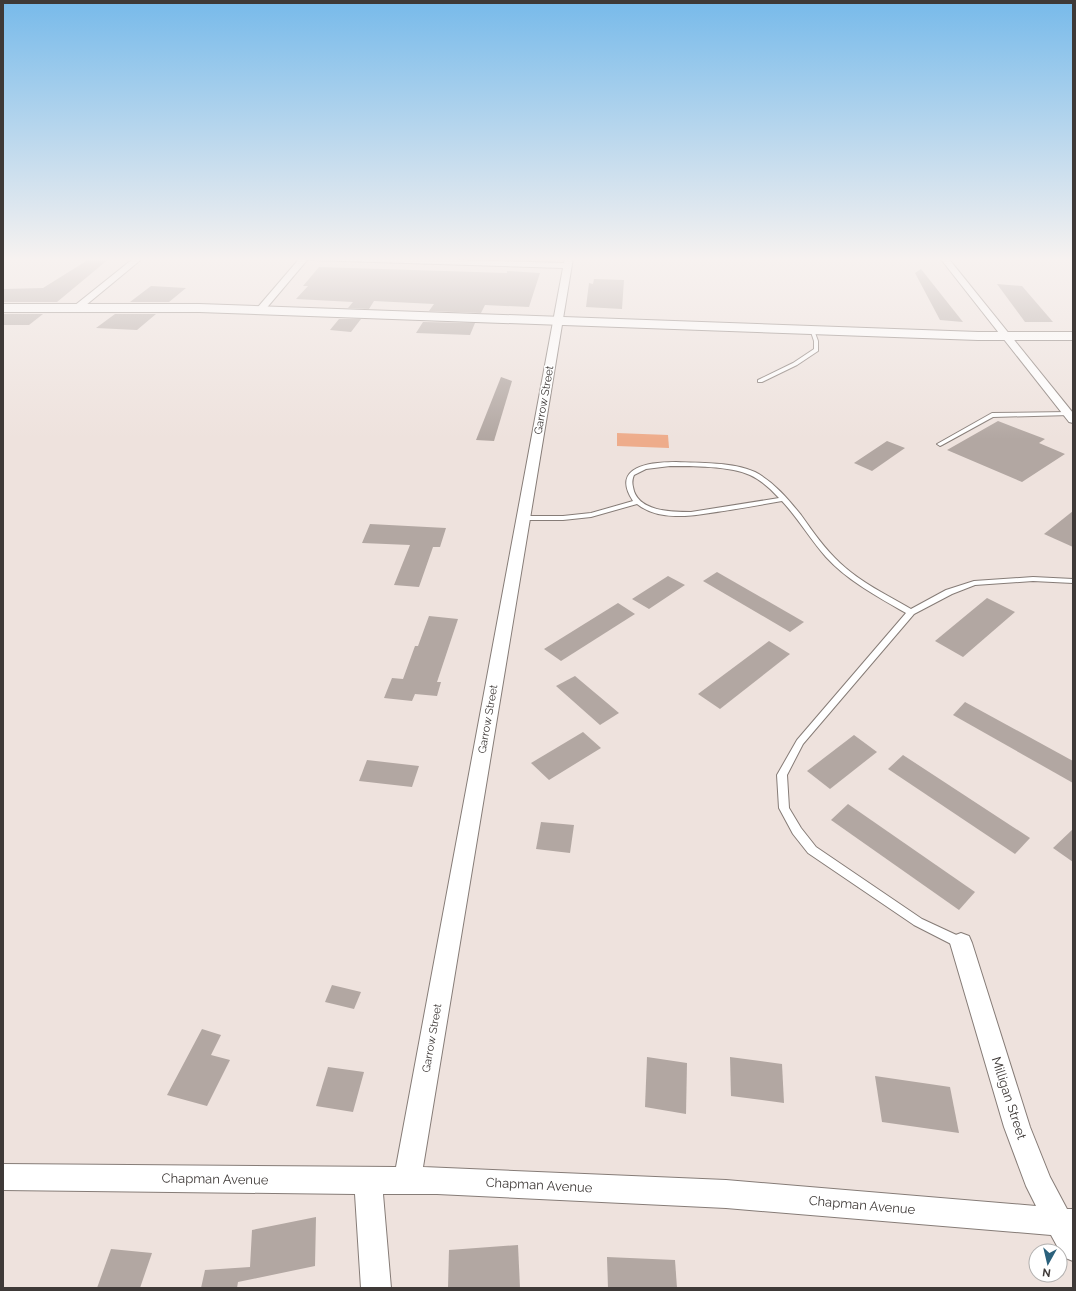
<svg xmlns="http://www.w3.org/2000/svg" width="1076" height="1291" font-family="Raleway,sans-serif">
<rect width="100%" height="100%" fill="#eee2dd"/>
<path fill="#eeac8b" d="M 617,433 L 668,435 L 669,448 L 617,446 Z"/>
<g fill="#b2a7a2">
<path d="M 91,258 L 110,258 L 57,302 L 3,302 L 3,289 L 43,288 Z"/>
<path d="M 319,267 L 507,273 L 507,271 L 540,273 L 529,307 L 485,305 L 481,313 L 429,311 L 434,304 L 374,301 L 369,309 L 348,308 L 353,302 L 296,299 L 308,286 L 303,286 Z"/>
<path d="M 921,269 L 963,322 L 940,320 L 915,273 Z"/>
<path d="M 594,279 L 624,280 L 622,309 L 586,307 L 589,283 L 593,284 Z"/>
<path d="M 997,284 L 1022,286 L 1053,322 L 1025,322 Z"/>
<path d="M 151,286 L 186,288 L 169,302 L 130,302 Z"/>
<path d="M 3,314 L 43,314 L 29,325 L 3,325 Z"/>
<path d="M 115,314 L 156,314 L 137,330 L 96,328 Z"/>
<path d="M 339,319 L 361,319 L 351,332 L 330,330 Z"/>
<path d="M 423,322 L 475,323 L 470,335 L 416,333 Z"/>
<path d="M 501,377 L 512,381 L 494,441 L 476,440 Z"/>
<path d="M 998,421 L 1045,439 L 1039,443 L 1065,454 L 1022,482 L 947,450 Z"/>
<path d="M 887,441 L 905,448 L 872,471 L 854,463 Z"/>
<path d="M 1073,511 L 1073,547 L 1044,534 Z"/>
<path d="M 370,524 L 446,528 L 440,547 L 433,547 L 419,587 L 394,585 L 410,545 L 362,543 Z"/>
<path d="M 717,572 L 804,622 L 790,632 L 703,581 Z"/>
<path d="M 668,576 L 685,585 L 649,609 L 632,599 Z"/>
<path d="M 987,598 L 1015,612 L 963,657 L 935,641 Z"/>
<path d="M 618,603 L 635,614 L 561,661 L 544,649 Z"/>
<path d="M 429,616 L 458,619 L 437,682 L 441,682 L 437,696 L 415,694 L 412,701 L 384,698 L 392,678 L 403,679 L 415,646 L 418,646 Z"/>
<path d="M 769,641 L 790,654 L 720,709 L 698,694 Z"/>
<path d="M 575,676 L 619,713 L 600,725 L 556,686 Z"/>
<path d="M 965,702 L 1073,761 L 1073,783 L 953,715 Z"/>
<path d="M 583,732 L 601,748 L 549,780 L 531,763 Z"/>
<path d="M 854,735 L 877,752 L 830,789 L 807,771 Z"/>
<path d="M 903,755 L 1030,838 L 1015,854 L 888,769 Z"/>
<path d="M 367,760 L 419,766 L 412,787 L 359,781 Z"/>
<path d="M 848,804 L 975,892 L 959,910 L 831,820 Z"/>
<path d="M 541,822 L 574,825 L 570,853 L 536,849 Z"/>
<path d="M 1073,829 L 1073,862 L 1053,848 Z"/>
<path d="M 332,985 L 361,992 L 354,1009 L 325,1002 Z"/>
<path d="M 202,1029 L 221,1035 L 211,1055 L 230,1060 L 207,1106 L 167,1095 Z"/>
<path d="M 647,1057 L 687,1063 L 686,1114 L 645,1107 Z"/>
<path d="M 730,1057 L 782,1064 L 784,1103 L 731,1096 Z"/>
<path d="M 328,1067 L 364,1072 L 353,1112 L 316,1106 Z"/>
<path d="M 875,1076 L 950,1087 L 959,1133 L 882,1122 Z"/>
<path d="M 316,1217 L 315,1266 L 238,1282 L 237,1288 L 201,1288 L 205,1270 L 250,1267 L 252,1230 Z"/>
<path d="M 518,1245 L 520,1288 L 448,1288 L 449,1250 Z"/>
<path d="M 111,1249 L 152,1253 L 140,1288 L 97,1288 Z"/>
<path d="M 607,1257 L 675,1260 L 677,1288 L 608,1288 Z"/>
</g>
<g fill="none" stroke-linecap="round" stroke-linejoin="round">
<defs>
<g id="lane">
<path d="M 810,329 L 814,330 L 818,341 L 818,351 L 797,365 L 762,382 L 758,382 L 758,380 L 793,363 L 814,349 L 814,341 Z"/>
<path d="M 1068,412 L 1071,414 L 1070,415 L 993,417 L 942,445 L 940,446 L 937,444 L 992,413 Z"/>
<path d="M 676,462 C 700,463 733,462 755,472 C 774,482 788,499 801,515 C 813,532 825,549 840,563 C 860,582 887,595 911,609 L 946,590 L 974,581 L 1033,577 L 1073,579 L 1073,583 L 1033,581 L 975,585 L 952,594 L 914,614 L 803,744 L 787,775 L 789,808 L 801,828 L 816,847 L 922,919 L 965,939 L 967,943 L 965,947 L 961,948 L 957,947 L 914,925 L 808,853 L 793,834 L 779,808 L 777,775 L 797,740 L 906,613 C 878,597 848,581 826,557 C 810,539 798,518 782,501 C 765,504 748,507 730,510 C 701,514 662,524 637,504 L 591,517 L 563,520 L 523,520 L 520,518 L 523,516 L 563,516 L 591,513 L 633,501 C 610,466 651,462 676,462 ZM 670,466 C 692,466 730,466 750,475 C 761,480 771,489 779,498 L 691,512 C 672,512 637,512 633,487 C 632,483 632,480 634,475 L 646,469 Z"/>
</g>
<g id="street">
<path d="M 134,258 L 143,258 L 80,310 L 74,310 L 72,308 L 74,306 Z"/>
<path d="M 300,258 L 395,258 L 564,263 L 565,258 L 573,258 L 423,1167 L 726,1180 L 1036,1206 L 1026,1186 L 1004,1127 L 950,943 L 953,936 L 961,933 L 969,936 L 972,943 L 1030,1127 L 1050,1177 L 1067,1209 L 1073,1209 L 1073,1261 L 1063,1257 L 1051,1235 L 726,1208 L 437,1194 L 383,1194 L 391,1288 L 361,1288 L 355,1194 L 3,1190 L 3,1164 L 396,1167 L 563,268 L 311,260 L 308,259 L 264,311 L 258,311 L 256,309 L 258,307 Z"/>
<path d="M 940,258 L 948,258 L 1073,413 L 1073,423 L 1069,422 Z"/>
</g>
<path id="secondary" d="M 3,304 L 199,304 L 978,332 L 1073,332 L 1073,340 L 978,340 L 199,312 L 3,312 Z"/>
</defs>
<use href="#lane" stroke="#867c77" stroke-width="2"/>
<use href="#street" stroke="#867c77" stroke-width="2"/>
<use href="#secondary" stroke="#867c77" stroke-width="2"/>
<use href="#lane" fill="#fff" fill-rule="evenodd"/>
<use href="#street" fill="#fff" fill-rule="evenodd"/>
<use href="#secondary" fill="#fff" fill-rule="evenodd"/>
</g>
<linearGradient id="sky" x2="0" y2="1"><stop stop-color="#77baea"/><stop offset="0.59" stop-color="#f7f2f0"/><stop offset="1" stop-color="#f7f2f0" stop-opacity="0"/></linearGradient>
<rect width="1076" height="439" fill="url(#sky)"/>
<g text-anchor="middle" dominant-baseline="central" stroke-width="3" stroke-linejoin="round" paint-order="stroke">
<g font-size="11" fill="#3e3937" stroke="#fff">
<text transform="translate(544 400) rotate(-80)">Garrow Street</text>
<text transform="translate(488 719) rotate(-80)">Garrow Street</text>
<text transform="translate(432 1038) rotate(-80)">Garrow Street</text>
</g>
<g font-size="13" fill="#3e3937" stroke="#fff">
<text transform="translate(1009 1098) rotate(72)">Milligan Street</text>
<text transform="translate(215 1179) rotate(1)">Chapman Avenue</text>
<text transform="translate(539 1185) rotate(3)">Chapman Avenue</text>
<text transform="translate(862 1205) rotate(5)">Chapman Avenue</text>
</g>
</g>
<rect width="1076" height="1291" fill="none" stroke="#3e3937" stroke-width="8"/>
<g transform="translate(1048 1263) rotate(188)"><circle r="19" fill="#ffffff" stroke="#b2b0af"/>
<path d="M0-3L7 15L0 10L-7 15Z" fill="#2b617c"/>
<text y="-6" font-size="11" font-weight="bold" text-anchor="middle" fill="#3e3937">N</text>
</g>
</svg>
